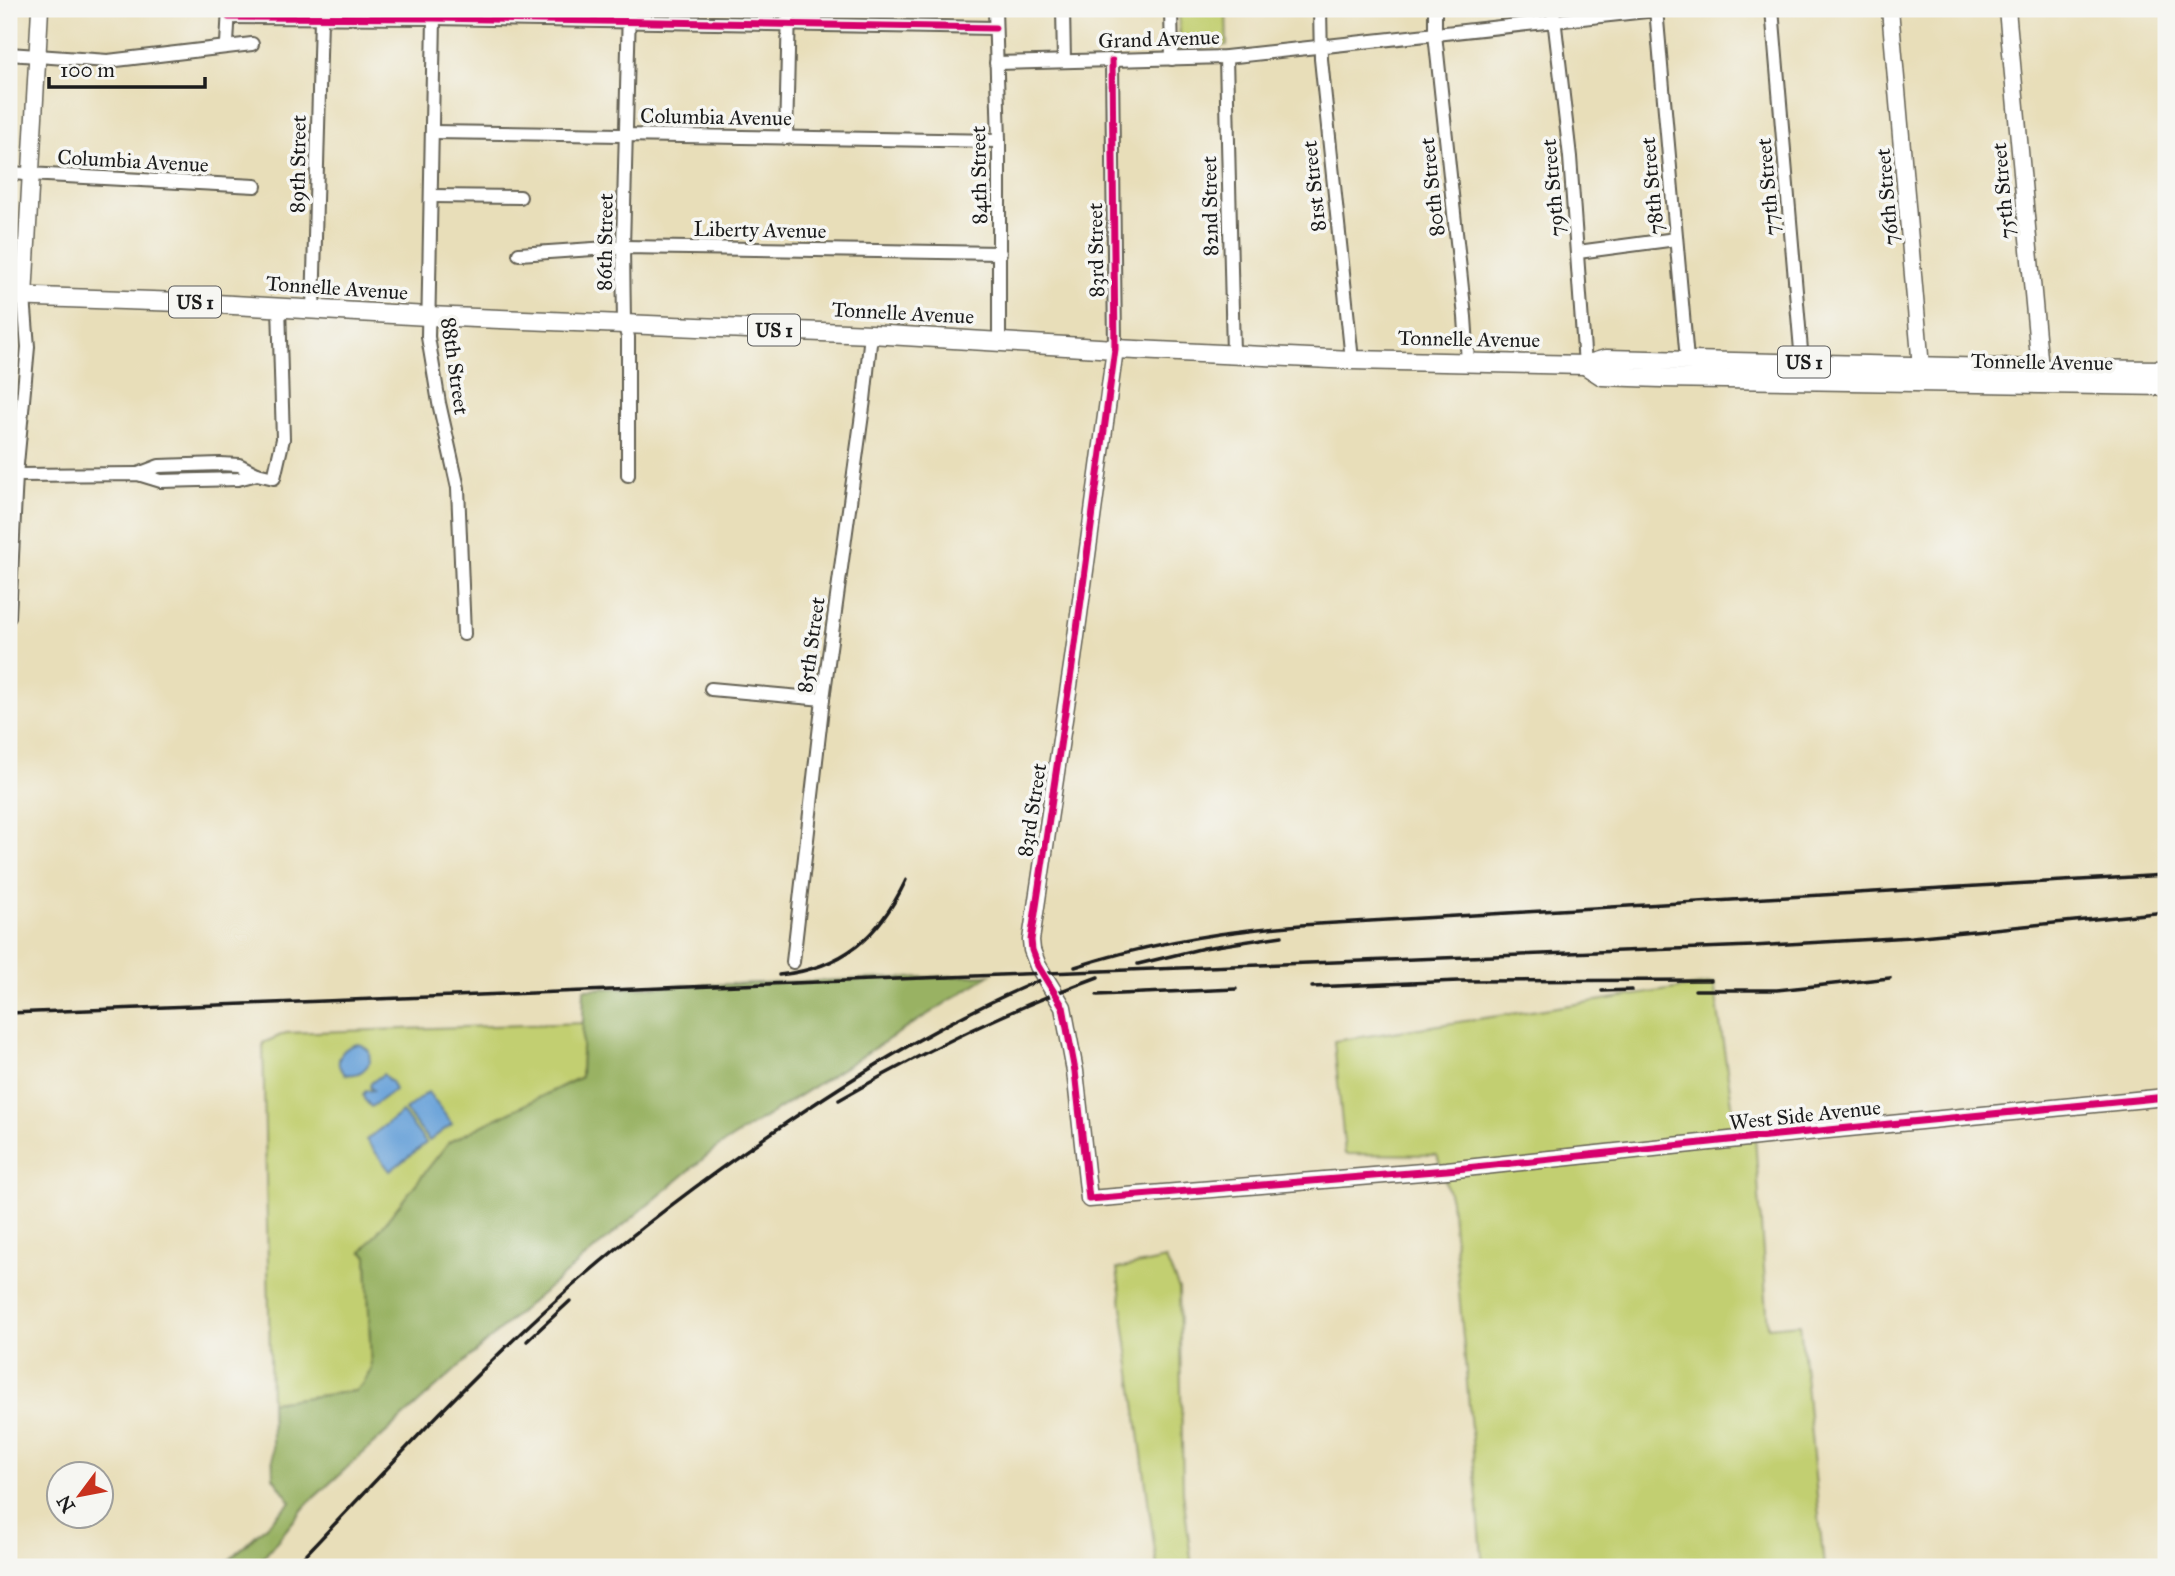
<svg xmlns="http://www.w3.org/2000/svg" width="2175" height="1576" font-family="'IM FELL Great Primer',serif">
<rect width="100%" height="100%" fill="#f6f6f2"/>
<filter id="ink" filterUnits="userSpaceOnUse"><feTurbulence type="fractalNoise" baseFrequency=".0143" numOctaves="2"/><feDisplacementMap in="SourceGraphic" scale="14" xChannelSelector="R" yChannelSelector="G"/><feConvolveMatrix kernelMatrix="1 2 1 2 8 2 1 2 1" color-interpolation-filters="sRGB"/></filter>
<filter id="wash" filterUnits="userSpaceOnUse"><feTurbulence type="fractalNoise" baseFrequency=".00686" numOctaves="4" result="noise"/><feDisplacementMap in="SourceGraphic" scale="28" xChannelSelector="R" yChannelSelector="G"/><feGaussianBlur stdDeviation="1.57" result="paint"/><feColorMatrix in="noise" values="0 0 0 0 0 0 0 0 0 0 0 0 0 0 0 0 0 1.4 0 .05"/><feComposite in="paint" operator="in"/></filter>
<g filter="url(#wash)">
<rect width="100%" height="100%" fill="#e8deb9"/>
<g fill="#c2cf71" stroke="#6f7646" stroke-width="2">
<path d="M 1179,9 L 1226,9 L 1227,45 L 1187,51 L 1180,49 Z"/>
<path d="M 1714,983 L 1737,1137 L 1755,1136 L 1768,1327 L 1800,1324 L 1824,1567 L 1483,1567 L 1451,1200 L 1437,1155 L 1345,1154 L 1334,1041 Z"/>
<path d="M 583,1023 L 581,1077 L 449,1142 L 362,1252 L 367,1256 L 371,1369 L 364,1383 L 355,1391 L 271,1402 L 263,1043 L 286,1033 Z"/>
<path d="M 1166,1259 L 1179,1289 L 1183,1492 L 1192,1567 L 1157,1567 L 1117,1269 Z"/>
</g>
<path fill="#99b263" stroke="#5a6740" stroke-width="2" d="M 990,975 L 715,1149 L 523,1309 L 308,1503 L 256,1567 L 222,1567 L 291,1502 L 273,1477 L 271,1402 L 355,1391 L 364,1383 L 371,1369 L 367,1256 L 362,1252 L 449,1142 L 581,1077 L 584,989 Z"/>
<g fill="#6aa3d9" stroke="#43607a" stroke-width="2">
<path d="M 358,1044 L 362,1045 L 369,1051 L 370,1062 C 364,1072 357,1076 345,1074 L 339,1066 C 337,1054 346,1046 358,1044 Z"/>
<path d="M 383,1074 L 392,1083 L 395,1090 L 371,1107 L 364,1099 L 363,1094 L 366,1091 L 373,1090 L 370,1087 L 371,1083 Z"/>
<path d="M 428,1092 L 452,1124 L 429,1141 L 405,1110 Z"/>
<path d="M 402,1112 L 426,1143 L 390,1171 L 366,1140 Z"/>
</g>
</g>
<g filter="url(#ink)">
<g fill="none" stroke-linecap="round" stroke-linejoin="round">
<defs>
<g id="street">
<path d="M 995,9 L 999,141 L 999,341"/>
<path d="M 1063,9 L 1064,61"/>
<path d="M 1171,9 L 1172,59"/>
<path d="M 1320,9 L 1321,59 L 1352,360"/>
<path d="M 1435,9 L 1435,34 L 1465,317 L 1468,362"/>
<path d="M 1553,9 L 1570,157 L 1585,365"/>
<path d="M 1656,9 L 1687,360"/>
<path d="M 1772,9 L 1802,362"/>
<path d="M 229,17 L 434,18 L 995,28"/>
<path d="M 434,18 L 428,337 L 439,403 L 458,488 L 464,634"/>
<path d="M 225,46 L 227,43 L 229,9"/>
<path d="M 9,54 L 108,61 L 252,44"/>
<path d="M 1226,57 L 1233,353"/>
<path d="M 1112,61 L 1115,349"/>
<path d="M 996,63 L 1226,57 L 1656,10"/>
<path d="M 433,132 L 999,141"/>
<path d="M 786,138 L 789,9"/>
<path d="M 9,173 L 255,186"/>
<path d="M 432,196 L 520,197"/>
<path d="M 1578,252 L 1676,239"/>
<path d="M 519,254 L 623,247 L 1000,253"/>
<path d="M 313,310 L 321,19"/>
<path d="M 138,474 L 159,466 L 220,464 L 239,465 L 257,474 L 274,478 L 283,439 L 279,306"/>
<path d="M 16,475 L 138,474 L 161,481 L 238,479 L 257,474"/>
<path d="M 628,475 L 628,337 L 624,324 L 623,247 L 629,9"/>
<path d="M 9,617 L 16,475 L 28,347 L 24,297"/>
<path d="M 711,689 L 823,699"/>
<path d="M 793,962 L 823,699 L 864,400 L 871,334"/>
</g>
<g id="secondary">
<path d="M 1890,9 L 1922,379"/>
<path d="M 2007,9 L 2040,369"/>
<path d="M 24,297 L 40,9"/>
<path d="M 1115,349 L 1073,659 L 1031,940 L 1032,950 L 1038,966 L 1063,1007 L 1075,1071 L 1089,1199 L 1447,1170 L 1767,1136 L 2166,1097"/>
</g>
<g id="primary">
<path d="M 9,296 L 181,302 L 428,316 L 871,334 L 1115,349 L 1352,360 L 1585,365 L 1606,359 L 2040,369 L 2166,370"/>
<path d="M 1585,365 L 1602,376 L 1661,378 L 2166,386"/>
</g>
</defs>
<use href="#street" stroke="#636053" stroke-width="16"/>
<use href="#secondary" stroke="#636053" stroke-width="19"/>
<use href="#primary" stroke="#636053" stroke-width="21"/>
<use href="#street" stroke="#fff" stroke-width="12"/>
<use href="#secondary" stroke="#fff" stroke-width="16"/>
<use href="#primary" stroke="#fff" stroke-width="18"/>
<g stroke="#1c1c1c" stroke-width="3.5">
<path d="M 1138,964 L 1204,948 L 1282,936"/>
<path d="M 1075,967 C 1149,943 1223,931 1301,925 L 2166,875"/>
<path d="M 779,975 C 843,968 879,937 906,880"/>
<path d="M 1312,987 L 1459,981 L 1711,980"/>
<path d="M 1695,990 L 1777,990 L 1890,978"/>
<path d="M 1602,991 L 1632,990"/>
<path d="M 1097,995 L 1236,989"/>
<path d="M 9,1013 L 1753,946 L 1912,937 L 2166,912"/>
<path d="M 839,1100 C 922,1052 1008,1010 1098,977"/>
<path d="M 527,1341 L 570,1301"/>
<path d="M 294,1567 C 375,1482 454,1394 541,1314 C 619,1242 704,1178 792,1119 C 872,1065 955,1015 1045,978"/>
</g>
<defs>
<g id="cycleway">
<path d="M 229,17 L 434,18 L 995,28"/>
<path d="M 1112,61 L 1115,349 L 1073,659 L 1031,940 L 1032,950 L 1038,966 L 1063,1007 L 1075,1071 L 1089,1199 L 1447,1170 L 1767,1136 L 2166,1097"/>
</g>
</defs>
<use href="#cycleway" stroke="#f6f6f2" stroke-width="11"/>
<use href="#cycleway" stroke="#d6006c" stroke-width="7"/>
</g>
</g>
<g text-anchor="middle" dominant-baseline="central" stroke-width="7" stroke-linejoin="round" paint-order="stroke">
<g fill="#f6f6f2" stroke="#5d5d5c" stroke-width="2">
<rect x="169" y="286.5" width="52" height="31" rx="5"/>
<rect x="748" y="314.5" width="52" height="31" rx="5"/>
<rect x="1778" y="346.5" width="52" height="31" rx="5"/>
</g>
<g font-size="19" font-weight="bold" fill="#1c1c1c">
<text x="195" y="302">US 1</text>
<text x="774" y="330">US 1</text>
<text x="1804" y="362">US 1</text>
</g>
<g font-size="21" fill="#1c1c1c" stroke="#f6f6f2">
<text transform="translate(1159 39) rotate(-2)">Grand Avenue</text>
<text transform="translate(716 117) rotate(1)">Columbia Avenue</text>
<text transform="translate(133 161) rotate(3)">Columbia Avenue</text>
<text transform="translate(298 164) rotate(-89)">89th Street</text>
<text transform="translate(979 175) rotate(-91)">84th Street</text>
<text transform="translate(1314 186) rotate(-96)">81st Street</text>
<text transform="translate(1652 186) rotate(-95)">78th Street</text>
<text transform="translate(1432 187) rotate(-96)">80th Street</text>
<text transform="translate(1768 187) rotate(-95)">77th Street</text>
<text transform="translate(1553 188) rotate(-95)">79th Street</text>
<text transform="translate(2003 191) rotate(-95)">75th Street</text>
<text transform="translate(1887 197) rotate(-95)">76th Street</text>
<text transform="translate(1210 206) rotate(-91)">82nd Street</text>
<text transform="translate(760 230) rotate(1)">Liberty Avenue</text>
<text transform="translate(605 242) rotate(-89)">86th Street</text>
<text transform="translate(1096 250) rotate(-91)">83rd Street</text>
<text transform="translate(337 288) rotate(4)">Tonnelle Avenue</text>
<text transform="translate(903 313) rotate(3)">Tonnelle Avenue</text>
<text transform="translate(1469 339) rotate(1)">Tonnelle Avenue</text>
<text transform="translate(2042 362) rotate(1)">Tonnelle Avenue</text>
<text transform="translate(455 366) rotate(82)">88th Street</text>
<text transform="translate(811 645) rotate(-82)">85th Street</text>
<text transform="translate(1032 810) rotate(-81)">83rd Street</text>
<text transform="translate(1805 1115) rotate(-6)">West Side Avenue</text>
</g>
</g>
<rect width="2175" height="1576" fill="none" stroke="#f6f6f2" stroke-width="35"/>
<g transform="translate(80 1495) rotate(238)"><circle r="33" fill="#f6f6f2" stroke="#9f9f9c" stroke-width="2"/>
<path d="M0-5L12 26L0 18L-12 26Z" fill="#c8321e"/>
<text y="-10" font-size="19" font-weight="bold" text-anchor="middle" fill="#1c1c1c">N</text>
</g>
<path d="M49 77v10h156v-10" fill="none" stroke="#1c1c1c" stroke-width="3.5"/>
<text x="60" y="77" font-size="21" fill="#1c1c1c" stroke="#f6f6f2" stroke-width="5" paint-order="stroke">100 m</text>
</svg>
